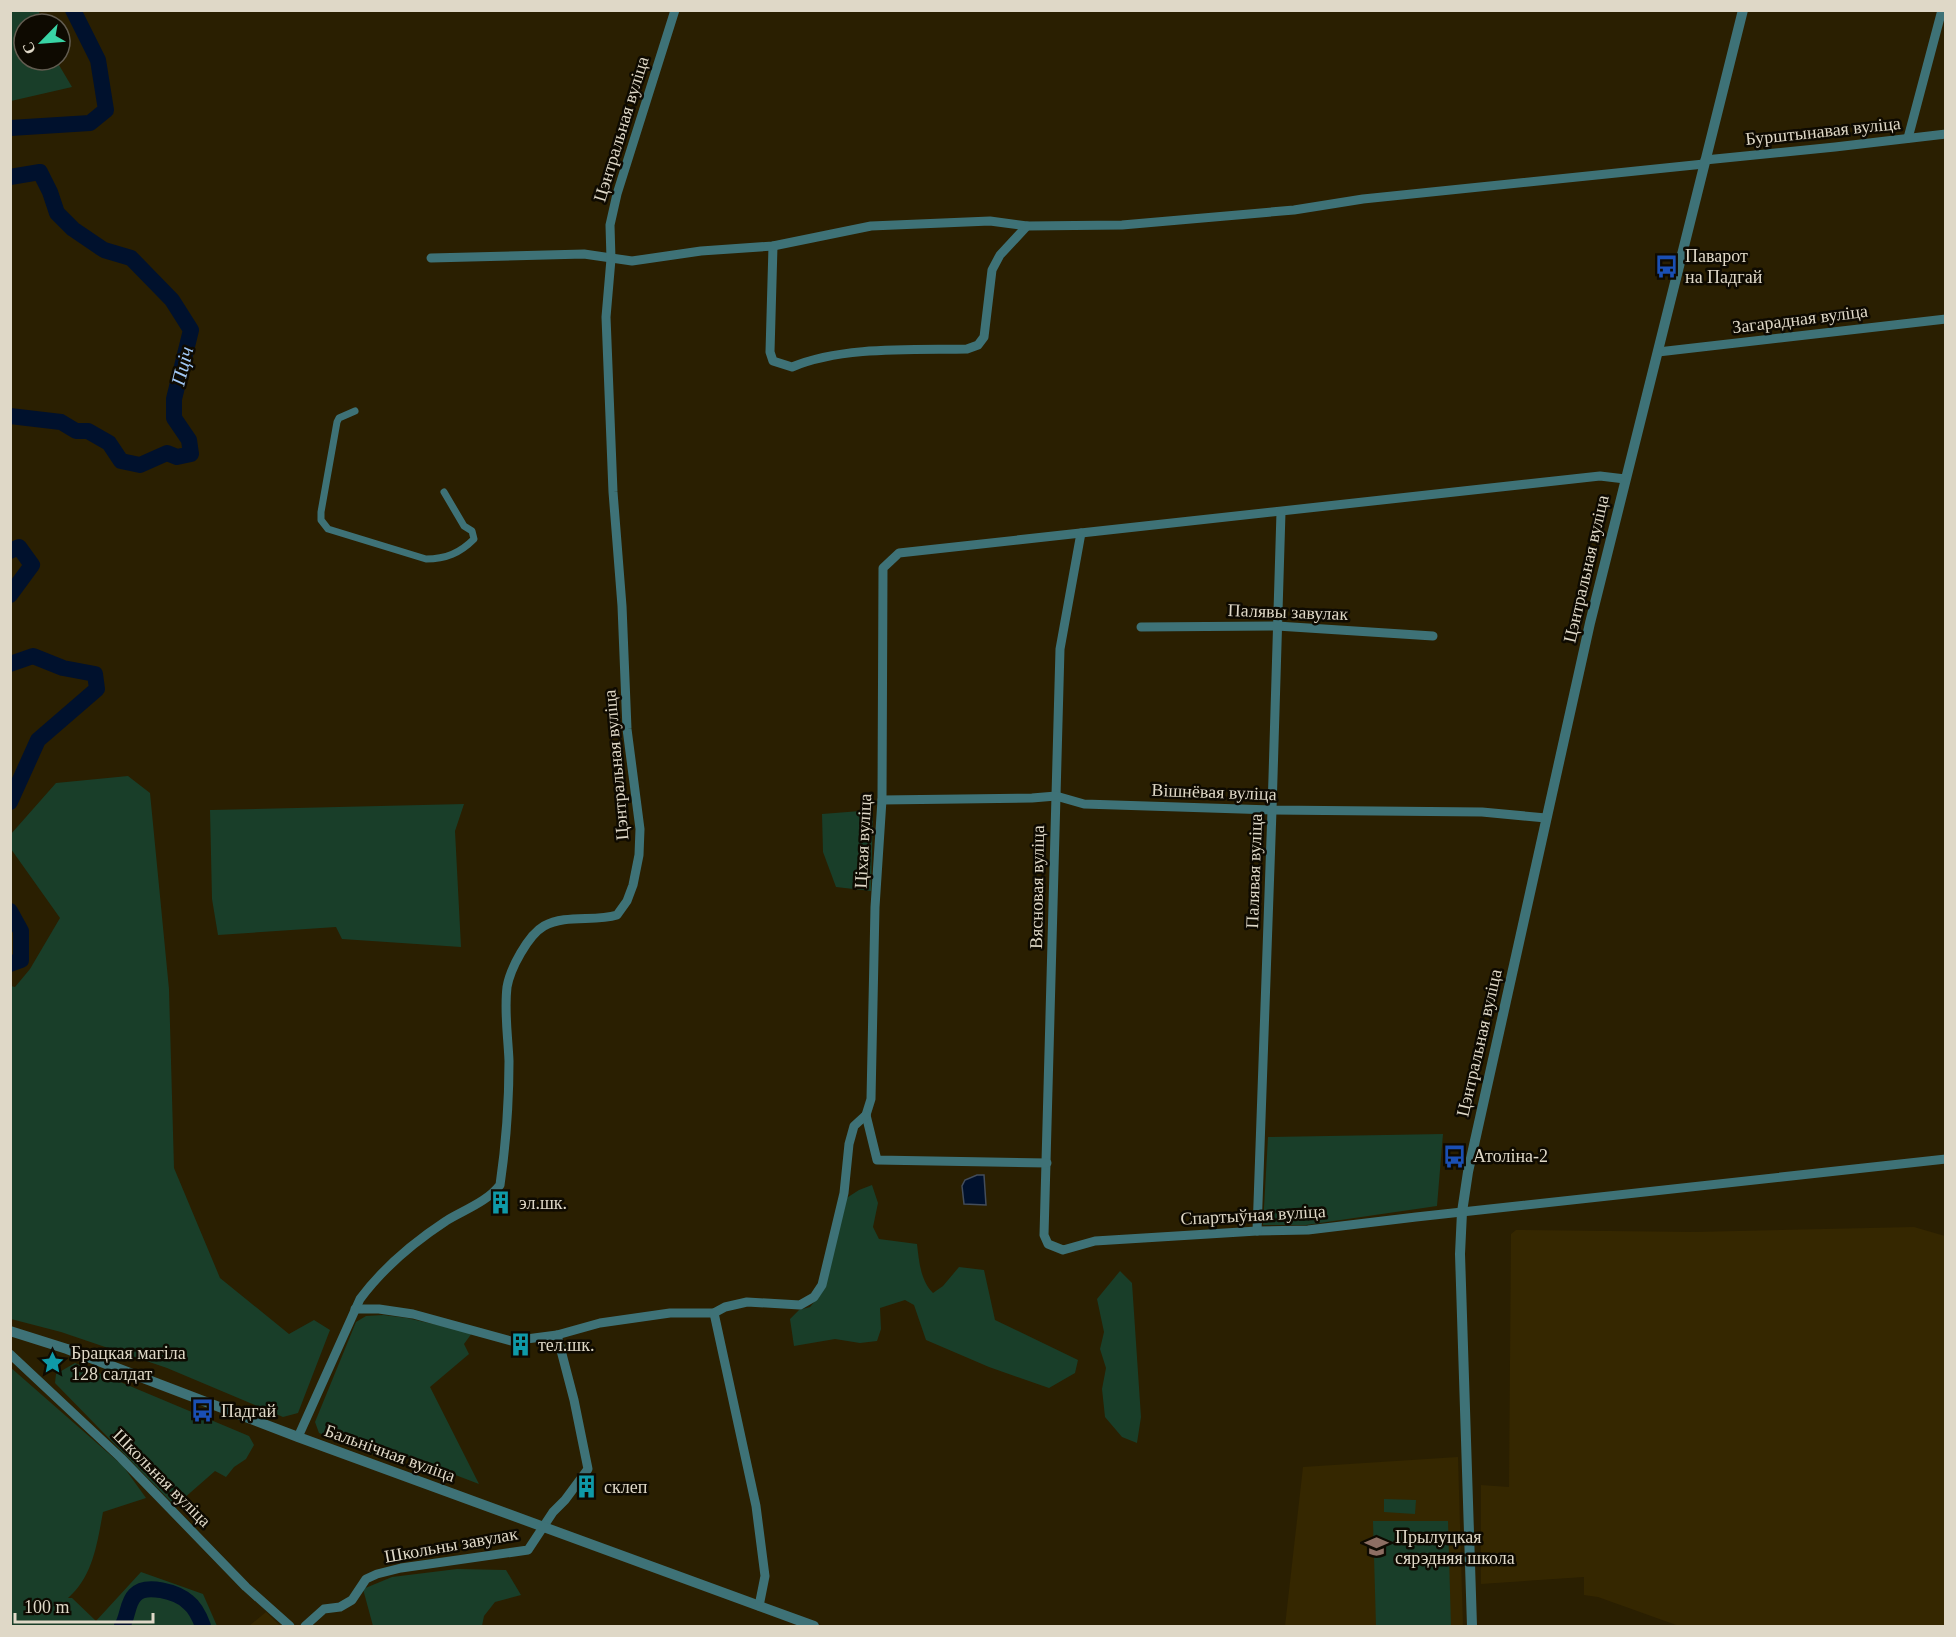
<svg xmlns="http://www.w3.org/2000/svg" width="1956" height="1637" font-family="'Times New Roman',serif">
<rect width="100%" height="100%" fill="#2a1f01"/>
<g fill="#352700">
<path d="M 1914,1227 L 1945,1236 L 1945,1626 L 1679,1626 L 1598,1597 L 1584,1595 L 1584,1577 L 1481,1584 L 1481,1485 L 1509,1487 L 1511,1234 L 1516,1230 L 1694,1232 Z"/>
<path d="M 1458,1457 L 1463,1626 L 1285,1626 L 1303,1467 Z"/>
<path d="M 266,1612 L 280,1626 L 249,1626 Z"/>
</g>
<g fill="#193e29">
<path d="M 11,10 L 39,11 L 41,24 L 24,24 L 24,60 L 56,60 L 72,87 L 11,101 Z"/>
<path d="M 128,776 L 150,793 L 169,989 L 174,1168 L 220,1278 L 289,1334 L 314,1320 L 330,1330 L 298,1413 L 283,1417 L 167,1368 L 61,1332 L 11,1319 L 11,986 L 15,987 L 30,969 L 60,918 L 11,849 L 11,834 L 56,783 Z"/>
<path d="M 464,804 L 455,831 L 461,947 L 342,939 L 336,927 L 218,935 L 212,899 L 210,810 Z"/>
<path d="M 873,810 L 871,891 L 836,887 L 823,852 L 822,814 Z"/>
<path d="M 1443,1134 L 1437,1206 L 1306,1225 L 1263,1225 L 1268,1137 Z"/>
<path d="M 872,1185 L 878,1203 L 873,1227 L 879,1239 L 917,1244 C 919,1260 920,1280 933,1293 L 943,1286 L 959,1267 L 984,1270 L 995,1320 L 1078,1360 L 1075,1373 L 1049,1388 L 989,1367 L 926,1340 L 914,1305 L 905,1300 L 880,1308 L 881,1329 L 877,1341 L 860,1343 L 835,1339 L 794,1346 L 790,1319 L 799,1310 L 810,1307 L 821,1294 L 845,1199 L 859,1190 Z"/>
<path d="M 1120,1271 L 1132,1283 L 1141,1417 L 1137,1443 L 1122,1437 L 1105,1417 L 1102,1389 L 1106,1368 L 1100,1349 L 1104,1332 L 1097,1299 Z"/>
<path d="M 383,1315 L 407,1318 L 472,1333 L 464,1344 L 469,1354 L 430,1387 L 479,1484 L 403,1455 L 398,1464 L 319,1433 L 315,1422 L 356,1322 L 366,1316 Z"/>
<path d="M 75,1363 L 249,1436 L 254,1445 L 246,1459 L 234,1467 L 226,1477 L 215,1471 L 175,1506 L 55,1383 L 56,1374 Z"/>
<path d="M 10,1367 L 123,1466 L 146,1498 L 103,1512 C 97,1544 93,1576 68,1598 L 72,1598 L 96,1621 L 141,1572 L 203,1594 L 217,1626 L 11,1626 Z"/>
<path d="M 1384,1499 L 1416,1500 L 1415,1514 L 1384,1512 Z"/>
<path d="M 1373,1521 L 1448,1521 L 1451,1626 L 1376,1626 Z"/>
<path d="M 457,1569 L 506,1570 L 521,1595 L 495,1602 L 484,1616 L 482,1626 L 373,1626 L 363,1589 L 392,1577 Z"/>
</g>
<path fill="#00112d" stroke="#434d5b" stroke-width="1.5" d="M 977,1175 L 984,1175 L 986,1205 L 964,1204 L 962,1186 L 965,1180 Z"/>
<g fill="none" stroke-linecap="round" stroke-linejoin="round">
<g stroke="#00112d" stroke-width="16">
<path d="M 10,128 L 90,123 L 106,110 L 98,60 L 73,10"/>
<path d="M 10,177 L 40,172 L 50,192 L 57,213 L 73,229 L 104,250 L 131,258 L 172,300 L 191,330 L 174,399 L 174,418 L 189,440 L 191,454 L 177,457 L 167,453 L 140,465 L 121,461 L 109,443 L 88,431 L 76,431 L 61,422 L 10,416"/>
<path d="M 10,551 L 19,547 L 32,565 L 10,595"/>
<path d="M 10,664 L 33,656 L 63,668 L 95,674 L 97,689 L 38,740 L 10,802"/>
<path d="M 10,911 L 21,931 L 21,960 L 10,964"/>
<path d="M 122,1626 C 128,1617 127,1603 135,1595 C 146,1583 177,1592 188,1602 C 196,1608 200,1618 203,1626"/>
</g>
<path stroke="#3e7277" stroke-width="7" d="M 355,411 L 339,418 L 337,422 L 321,512 L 321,520 L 328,529 L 426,559 C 446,559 460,553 474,539 L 472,531 L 464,526 L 444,492"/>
<g stroke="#3e7277" stroke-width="9">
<path d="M 1908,138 L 1942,10"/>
<path d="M 1705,160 L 1835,147 L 1946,134"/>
<path d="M 773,246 L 770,352 L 773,361 L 792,367 C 842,346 913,350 967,349 L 978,345 L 984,337 L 992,270 L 1000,255 L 1027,226"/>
<path d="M 431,258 L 584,254 L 632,261 L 701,251 L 773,246 L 871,226 L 990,221 L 1027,226 L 1122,225 L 1294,210 L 1363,199 L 1704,164"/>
<path d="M 1658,352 L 1946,319"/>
<path d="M 1081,533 L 1060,649 L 1044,1235 L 1048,1244 L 1063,1250 L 1095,1241 L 1257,1231 L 1308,1230 L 1416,1217 L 1946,1159"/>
<path d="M 1141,627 L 1277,626 L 1433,636"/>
<path d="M 882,800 L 1032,798 L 1056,796 L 1084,804 L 1272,810 L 1482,812 L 1546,818"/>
<path d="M 866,1115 L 871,1099 L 875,907 L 882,800 L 883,568 L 899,553 L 1600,476 L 1625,479"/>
<path d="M 866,1115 L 877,1160 L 1047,1163"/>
<path d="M 1257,1231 L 1272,810 L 1281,512"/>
<path d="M 355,1309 L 379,1309 L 413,1314 L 511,1341 L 557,1335 L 600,1323 L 670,1313 L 714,1313 L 725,1307 L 747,1302 L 800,1305 L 814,1297 L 822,1285 L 844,1193 L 849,1144 L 854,1126 L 866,1115"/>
<path d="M 714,1313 L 756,1506 L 765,1576 L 759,1606"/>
<path d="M 10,1354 L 121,1458 L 246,1587 L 290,1626"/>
<path d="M 298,1437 L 360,1299 C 383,1268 414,1242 446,1221 C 464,1210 487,1202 500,1185 C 506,1144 509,1102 509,1061 C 508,1036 504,1012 507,987 C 510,969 528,935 544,926 C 566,914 594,922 617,915 L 627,901 L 633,885 L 639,855 L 640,829 L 627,729 L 622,606 L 613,492 L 606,317 L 611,259 L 610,225 L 617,194 L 675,10"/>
<path d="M 305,1626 L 324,1609 L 340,1607 L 352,1600 L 366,1579 L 377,1574 L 401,1568 L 528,1550 L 553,1512 L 565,1500 L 588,1469 L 574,1400 L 557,1335"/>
</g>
<g stroke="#3e7277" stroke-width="10">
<path d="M 10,1331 L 67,1349 L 298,1437 L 814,1626"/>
<path d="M 1472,1626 L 1460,1254 L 1462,1212 L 1468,1172 L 1590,623 L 1743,10"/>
</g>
</g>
<defs>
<symbol id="bus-bare" viewBox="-9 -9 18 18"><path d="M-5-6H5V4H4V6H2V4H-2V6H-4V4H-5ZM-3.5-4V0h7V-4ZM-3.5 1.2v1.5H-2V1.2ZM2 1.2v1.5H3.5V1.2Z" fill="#1a4fb4" stroke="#0e0a01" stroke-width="2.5" paint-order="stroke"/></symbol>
<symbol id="building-bare" viewBox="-9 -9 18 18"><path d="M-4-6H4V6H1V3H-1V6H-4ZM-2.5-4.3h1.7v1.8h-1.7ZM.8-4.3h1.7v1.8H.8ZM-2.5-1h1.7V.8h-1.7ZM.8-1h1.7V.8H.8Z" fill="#0f9aa8" stroke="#0e0a01" stroke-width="2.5" paint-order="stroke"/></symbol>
<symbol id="sight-bare" viewBox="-9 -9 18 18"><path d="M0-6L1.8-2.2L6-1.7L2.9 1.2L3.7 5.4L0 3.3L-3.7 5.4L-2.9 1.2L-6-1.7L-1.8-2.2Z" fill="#0f9aa8" stroke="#0e0a01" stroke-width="2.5" paint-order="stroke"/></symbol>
<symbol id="school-bare" viewBox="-9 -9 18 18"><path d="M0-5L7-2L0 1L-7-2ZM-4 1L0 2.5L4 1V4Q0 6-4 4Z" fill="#8d6e63" stroke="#0e0a01" stroke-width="2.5" paint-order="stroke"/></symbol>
</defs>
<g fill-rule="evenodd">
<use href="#bus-bare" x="1650" y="250" width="33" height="33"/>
<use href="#bus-bare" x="1438" y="1140" width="33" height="33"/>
<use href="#building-bare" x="484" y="1186" width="33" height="33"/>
<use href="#building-bare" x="504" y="1328" width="33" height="33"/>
<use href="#sight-bare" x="36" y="1346" width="33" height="33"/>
<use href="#bus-bare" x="186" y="1394" width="33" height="33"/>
<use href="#building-bare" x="570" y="1470" width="33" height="33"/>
<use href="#school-bare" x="1360" y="1530" width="33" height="33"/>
</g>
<g text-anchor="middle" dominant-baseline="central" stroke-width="5" stroke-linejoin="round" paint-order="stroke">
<g font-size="18" fill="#dfd8c7" stroke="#0e0a01">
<text transform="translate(621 129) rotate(-73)">Цэнтральная вуліца</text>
<text transform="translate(1823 131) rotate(-6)">Бурштынавая вуліца</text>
<text transform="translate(1800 319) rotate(-7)">Загарадная вуліца</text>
<text transform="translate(1586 569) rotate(-77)">Цэнтральная вуліца</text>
<text transform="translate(1288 612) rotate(2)">Палявы завулак</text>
<text transform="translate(616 765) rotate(-95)">Цэнтральная вуліца</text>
<text transform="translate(1214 792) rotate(2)">Вішнёвая вуліца</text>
<text transform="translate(863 841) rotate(-87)">Ціхая вуліца</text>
<text transform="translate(1254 871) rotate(-88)">Палявая вуліца</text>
<text transform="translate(1037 887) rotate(-89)">Вясновая вуліца</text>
<text transform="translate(1479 1043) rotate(-77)">Цэнтральная вуліца</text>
<text transform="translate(1253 1215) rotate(-3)">Спартыўная вуліца</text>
<text transform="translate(390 1453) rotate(20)">Бальнічная вуліца</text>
<text transform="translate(162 1478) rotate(45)">Школьная вуліца</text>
<text transform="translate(451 1545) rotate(-10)">Школьны завулак</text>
</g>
<g font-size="18" fill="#dfd8c7" stroke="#0e0a01" text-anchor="start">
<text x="1685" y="256">Паварот<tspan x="1685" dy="21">на Падгай</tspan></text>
<text x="1473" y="1156">Атоліна-2</text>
<text x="519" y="1203">эл.шк.</text>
<text x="538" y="1345">тел.шк.</text>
<text x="71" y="1353">Брацкая магіла<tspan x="71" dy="21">128 салдат</tspan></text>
<text x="221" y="1411">Падгай</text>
<text x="604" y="1487">склеп</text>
<text x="1395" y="1537">Прылуцкая<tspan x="1395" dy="21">сярэдняя школа</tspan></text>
</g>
<g font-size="20" font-style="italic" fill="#a1c7f4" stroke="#0e0a01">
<text transform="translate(182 366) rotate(-76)">Пціч</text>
</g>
</g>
<rect width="1956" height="1637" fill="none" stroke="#dfd8c7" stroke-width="24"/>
<g transform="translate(42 42) rotate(245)"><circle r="28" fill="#0e0a01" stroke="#625c50" stroke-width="1.5"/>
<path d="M0-4.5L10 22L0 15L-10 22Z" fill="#39d4a5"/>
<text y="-9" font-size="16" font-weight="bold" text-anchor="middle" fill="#dfd8c7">С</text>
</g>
<path d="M15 1613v9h138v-9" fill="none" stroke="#dfd8c7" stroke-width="3"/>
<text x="24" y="1613" font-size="18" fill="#dfd8c7" stroke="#0e0a01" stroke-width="4.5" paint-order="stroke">100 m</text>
</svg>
